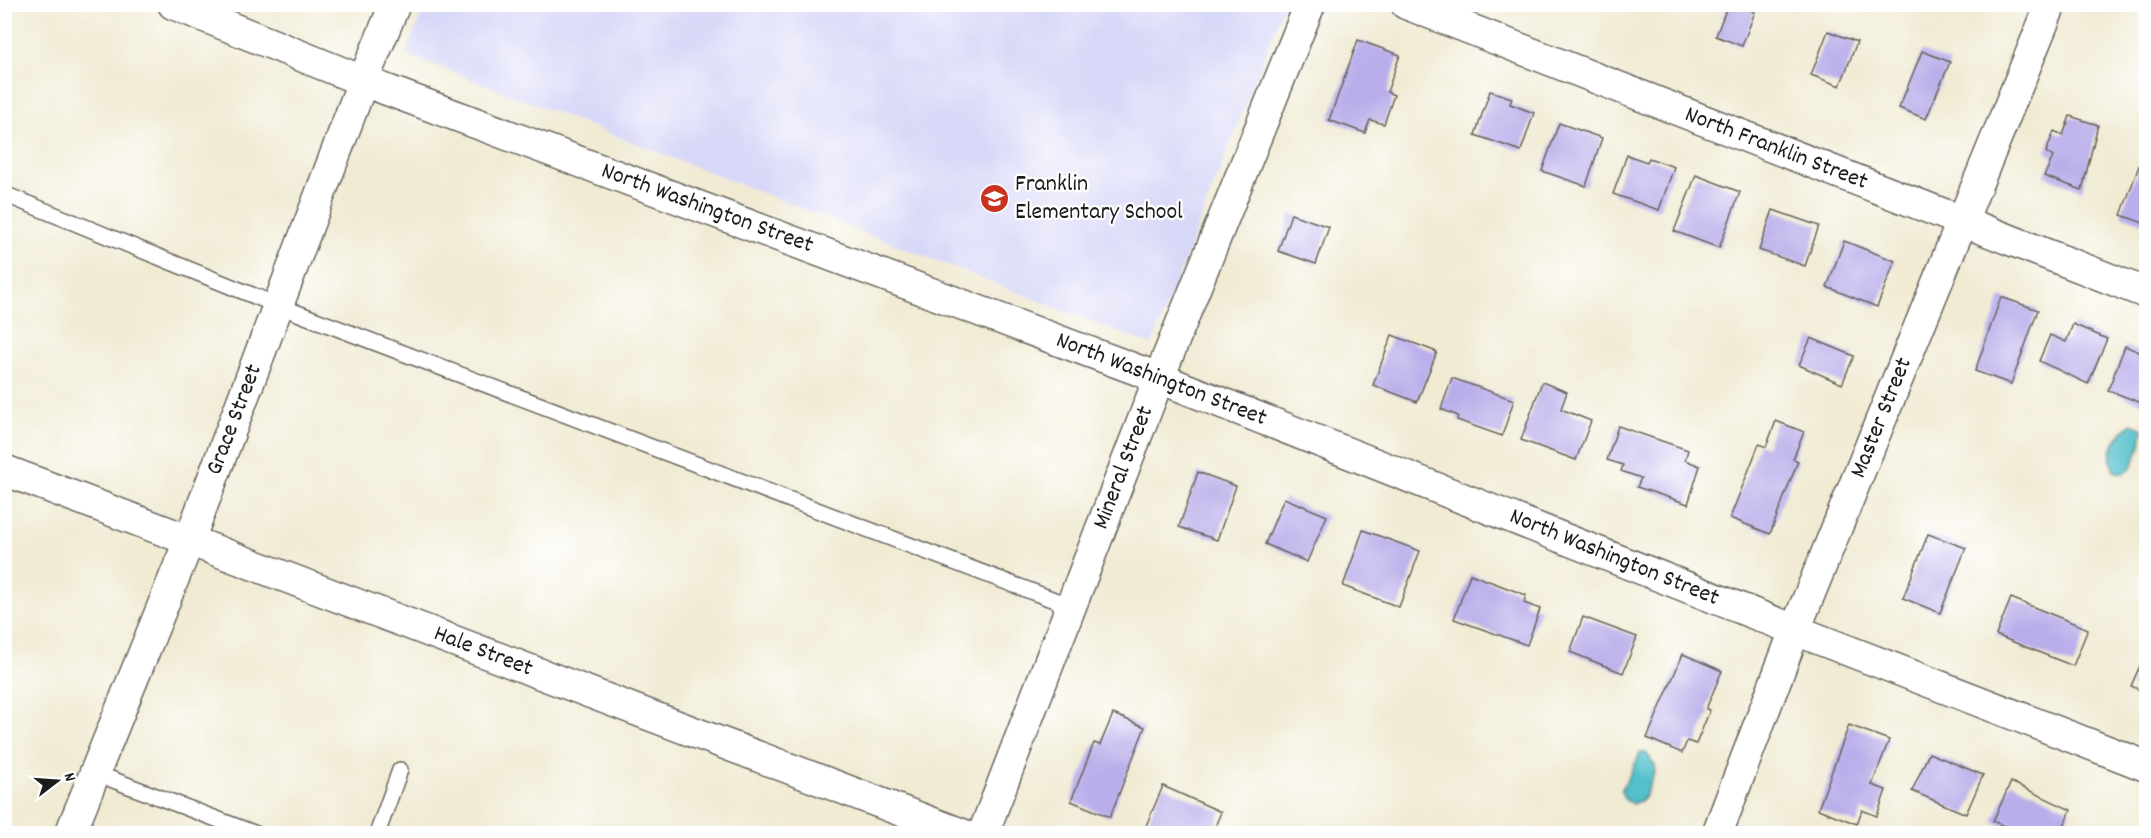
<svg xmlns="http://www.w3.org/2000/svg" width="2151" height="838" font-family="Dekko,sans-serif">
<rect width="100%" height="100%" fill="#fff"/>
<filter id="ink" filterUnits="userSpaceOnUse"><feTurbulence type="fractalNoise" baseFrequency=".0167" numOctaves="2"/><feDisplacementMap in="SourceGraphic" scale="12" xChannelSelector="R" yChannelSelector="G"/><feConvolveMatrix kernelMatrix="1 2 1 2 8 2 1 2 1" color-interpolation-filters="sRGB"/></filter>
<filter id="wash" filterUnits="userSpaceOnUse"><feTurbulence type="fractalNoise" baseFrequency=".008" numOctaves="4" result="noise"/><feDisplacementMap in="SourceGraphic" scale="24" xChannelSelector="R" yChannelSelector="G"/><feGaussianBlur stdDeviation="1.35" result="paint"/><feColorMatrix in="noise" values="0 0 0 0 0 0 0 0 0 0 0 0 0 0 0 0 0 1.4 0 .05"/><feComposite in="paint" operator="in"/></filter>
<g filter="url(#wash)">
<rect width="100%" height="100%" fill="#f1ebd4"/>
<path fill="#d7d7f8" d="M 425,5 L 425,4 L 1284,5 L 1152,345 L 406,54 Z"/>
<g fill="#53c0cb" stroke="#386e74" stroke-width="1.5">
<path d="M 2132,423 L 2143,429 L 2141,446 L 2130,470 C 2125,474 2121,474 2114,471 C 2112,466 2109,458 2111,452 C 2113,443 2124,428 2132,423 Z"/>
<path d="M 1640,752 L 1646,753 L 1655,765 L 1655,771 L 1645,796 L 1641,801 L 1632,803 L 1625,800 L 1621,791 C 1625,783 1639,758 1640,752 Z"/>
</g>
<g id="blocks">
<g fill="#b9aeea">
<path d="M 1728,4 L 1735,4 L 1755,12 L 1742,46 L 1716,36 Z"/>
<path d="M 1828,31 L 1857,42 L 1840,86 L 1811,75 Z"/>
<path d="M 1358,40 L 1400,55 L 1387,92 L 1394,95 L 1384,124 L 1370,120 L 1365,133 L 1329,120 Z"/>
<path d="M 1922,51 L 1950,62 L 1926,119 L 1899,108 Z"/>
<path d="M 1490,91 L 1512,98 L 1510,104 L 1534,113 L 1521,151 L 1475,135 Z"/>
<path d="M 2070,116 L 2098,125 L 2082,190 L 2044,176 L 2053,157 L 2046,152 L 2054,131 L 2063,135 Z"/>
<path d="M 1559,123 L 1602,138 L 1586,186 L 1542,171 Z"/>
<path d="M 1627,155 L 1647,162 L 1649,158 L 1674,167 L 1659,210 L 1613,194 Z"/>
<path d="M 2139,166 L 2146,169 L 2146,224 L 2121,215 Z"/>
<path d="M 1696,175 L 1740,192 L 1719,248 L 1674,231 Z"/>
<path d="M 1773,210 L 1819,226 L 1805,266 L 1759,250 Z"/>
<path d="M 1291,214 L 1329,227 L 1316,264 L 1278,251 Z"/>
<path d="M 1844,241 L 1895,261 L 1877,307 L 1827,287 Z"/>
<path d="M 2001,297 L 2038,310 L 2011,384 L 1975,371 Z"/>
<path d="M 2073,324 L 2107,339 L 2088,384 L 2039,361 L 2050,335 L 2066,342 Z"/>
<path d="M 1392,335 L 1437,352 L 1417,402 L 1373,385 Z"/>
<path d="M 1811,338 L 1854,356 L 1842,384 L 1799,365 Z"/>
<path d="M 2125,346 L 2146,355 L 2146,405 L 2108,390 Z"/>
<path d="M 1452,378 L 1514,400 L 1502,436 L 1457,420 L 1458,416 L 1441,409 Z"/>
<path d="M 1542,382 L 1567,392 L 1561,409 L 1591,421 L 1576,460 L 1521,440 Z"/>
<path d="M 1776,421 L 1804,432 L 1793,459 L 1798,461 L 1770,534 L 1730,518 L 1759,444 L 1766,447 Z"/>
<path d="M 1618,426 L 1688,450 L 1685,460 L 1700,466 L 1688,504 L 1637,487 L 1641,478 L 1621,471 L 1623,465 L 1607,460 Z"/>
<path d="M 1198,472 L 1236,486 L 1217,540 L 1179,527 Z"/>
<path d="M 1284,498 L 1327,516 L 1307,562 L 1265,544 Z"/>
<path d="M 1363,530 L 1420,551 L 1399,607 L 1343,586 Z"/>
<path d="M 1928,534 L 1966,548 L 1940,613 L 1903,598 Z"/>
<path d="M 1470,574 L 1526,595 L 1524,603 L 1540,609 L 1527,645 L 1454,619 Z"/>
<path d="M 2011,598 L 2088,629 L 2073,666 L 1996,635 Z"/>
<path d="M 1583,617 L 1637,637 L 1623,673 L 1570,652 Z"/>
<path d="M 1683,654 L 1722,671 L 1706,709 L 1710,710 L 1696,744 L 1687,741 L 1682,753 L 1647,738 Z"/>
<path d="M 2143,659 L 2146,660 L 2146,693 L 2131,686 Z"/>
<path d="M 1113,714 L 1145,727 L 1110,817 L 1071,801 L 1094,743 L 1100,745 Z"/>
<path d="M 1849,725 L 1889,740 L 1872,785 L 1886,790 L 1877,816 L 1862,810 L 1857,824 L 1818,809 Z"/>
<path d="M 1929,753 L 1983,775 L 1966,814 L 1912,791 Z"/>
<path d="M 2011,782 L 2071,810 L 2060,834 L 2020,834 L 1993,821 Z"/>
<path d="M 1163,786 L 1221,812 L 1212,834 L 1158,834 L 1145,828 Z"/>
</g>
</g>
</g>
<g filter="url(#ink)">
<use href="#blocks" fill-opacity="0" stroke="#67645c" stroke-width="1.5"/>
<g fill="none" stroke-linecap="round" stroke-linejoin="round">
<defs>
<g id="service">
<path d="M 4,194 L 279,306 L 1070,606"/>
<path d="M 95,773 L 256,834"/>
<path d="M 377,834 L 400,770"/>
</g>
<g id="minor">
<path d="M 173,4 L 363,81 L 1159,378 L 1795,630 L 2146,766"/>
<path d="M 1406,4 L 2146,293"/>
<path d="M 4,470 L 962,834"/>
<path d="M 70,834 L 189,541 L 363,81 L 395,4"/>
<path d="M 983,834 L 1159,378 L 1310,4"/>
<path d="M 1717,834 L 1795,630 L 2051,4"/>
</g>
</defs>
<use href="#service" stroke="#67645c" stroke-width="18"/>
<use href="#minor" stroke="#67645c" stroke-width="33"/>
<use href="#service" stroke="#fff" stroke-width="15"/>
<use href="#minor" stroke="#fff" stroke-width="30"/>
</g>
</g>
<defs>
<symbol id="school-disc" viewBox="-11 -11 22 22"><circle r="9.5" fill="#c8321e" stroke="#fff"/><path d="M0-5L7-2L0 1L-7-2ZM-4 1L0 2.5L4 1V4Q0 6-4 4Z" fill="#fff"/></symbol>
</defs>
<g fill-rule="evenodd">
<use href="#school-disc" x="978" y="182" width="33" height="33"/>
</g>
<g text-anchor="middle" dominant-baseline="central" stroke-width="4.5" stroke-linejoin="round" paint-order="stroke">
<g font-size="24" fill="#1c1c1c" stroke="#fff">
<text transform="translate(1776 149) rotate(21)">North Franklin Street</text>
<text transform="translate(707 209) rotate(20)">North Washington Street</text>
<text transform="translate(1161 380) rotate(21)">North Washington Street</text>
<text transform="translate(1882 418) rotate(-68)">Master Street</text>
<text transform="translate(235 420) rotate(-69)">Grace Street</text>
<text transform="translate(1124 468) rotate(-69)">Mineral Street</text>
<text transform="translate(1614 558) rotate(22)">North Washington Street</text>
<text transform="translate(483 652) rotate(21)">Hale Street</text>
</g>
<g font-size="24" fill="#1c1c1c" stroke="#fff" text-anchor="start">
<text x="1015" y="185">Franklin<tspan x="1015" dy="28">Elementary School</tspan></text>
</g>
</g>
<rect width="2151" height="838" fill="none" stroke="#fff" stroke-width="24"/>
<g transform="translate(57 781) rotate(73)" stroke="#ffffff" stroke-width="4.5" paint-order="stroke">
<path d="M0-4.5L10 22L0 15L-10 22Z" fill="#1c1c1c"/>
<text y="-9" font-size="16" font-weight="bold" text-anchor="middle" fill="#1c1c1c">N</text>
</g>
</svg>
